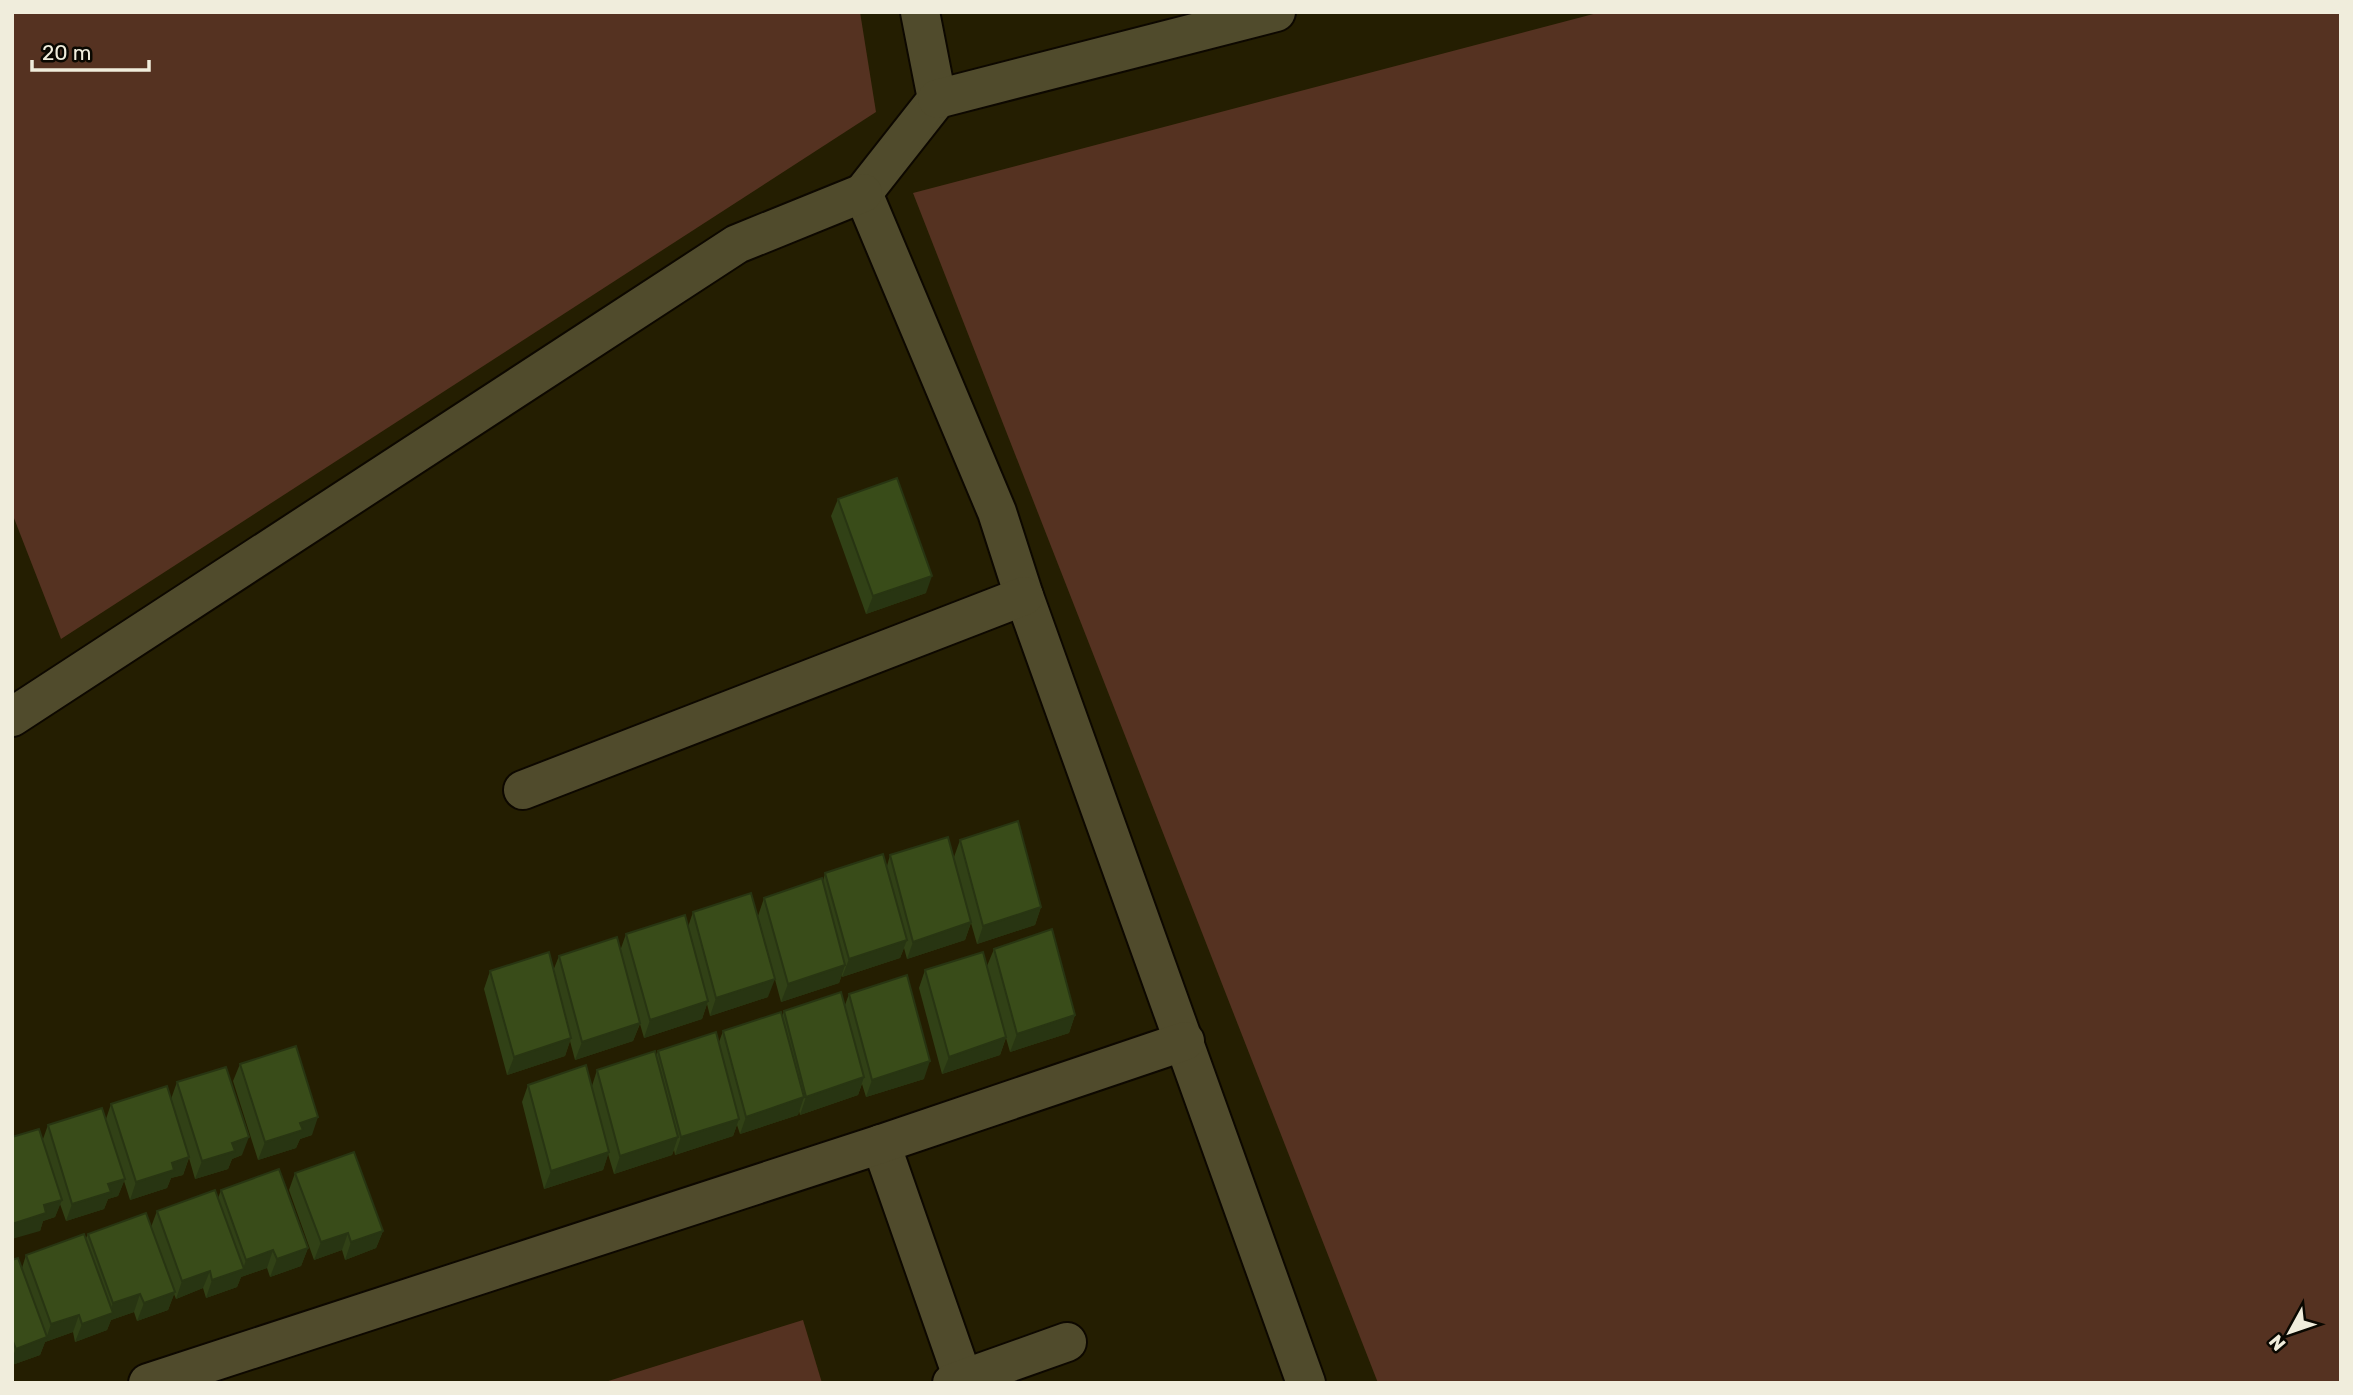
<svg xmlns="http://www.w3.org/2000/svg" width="2353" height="1395" font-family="Rubik,sans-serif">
<rect width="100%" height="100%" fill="#241e01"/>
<g fill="#553221">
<path d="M 12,12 L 860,12 L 876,112 L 61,639 L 12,513 Z"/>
<path d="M 1601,12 L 2341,12 L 2341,1383 L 1378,1383 L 913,193 Z"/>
<path d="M 803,1320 L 822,1383 L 602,1383 Z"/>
</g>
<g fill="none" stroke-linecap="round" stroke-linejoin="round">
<defs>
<g id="minor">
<path d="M 920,12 L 937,99 L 863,193 L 997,512 L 1024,596 L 1306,1383"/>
<path d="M 937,99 L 1276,12"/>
<path d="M 12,717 L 737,244 L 863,193"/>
<path d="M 523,790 L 1024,596"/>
<path d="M 881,1144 L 963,1379"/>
<path d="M 148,1383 L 881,1144 L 1185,1041"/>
<path d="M 952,1383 L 1067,1342"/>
</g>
</defs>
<use href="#minor" stroke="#0d0800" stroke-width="42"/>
<use href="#minor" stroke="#504b2c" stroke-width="38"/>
</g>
<g fill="#314116">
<path d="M 838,499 L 926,593 L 866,614 L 831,516 Z"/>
<path d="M 960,840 L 1041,907 L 1035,925 L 977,944 L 971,923 L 965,940 L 907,959 L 904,948 L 900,958 L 842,977 L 842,975 L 839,983 L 781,1002 L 758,916 L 764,898 L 823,881 L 825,873 L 887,866 L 890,855 L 954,857 Z"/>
<path d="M 693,912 L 768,997 L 710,1016 L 707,1004 L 702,1019 L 644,1038 L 640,1024 L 633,1041 L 575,1060 L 570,1041 L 565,1056 L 507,1075 L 484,989 L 490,971 L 553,971 L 559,956 L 620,951 L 626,934 L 688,927 Z"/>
<path d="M 994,949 L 1075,1015 L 1069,1033 L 1010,1052 L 1006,1038 L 1000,1055 L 942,1074 L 919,988 L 925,970 L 987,966 Z"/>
<path d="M 849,994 L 924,1079 L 866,1097 L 862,1084 L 858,1095 L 800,1115 L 799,1111 L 798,1115 L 740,1134 L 737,1125 L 733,1136 L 675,1155 L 674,1150 L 672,1155 L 614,1174 L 608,1154 L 603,1170 L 544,1189 L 522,1102 L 528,1085 L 592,1086 L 597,1070 L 656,1056 L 658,1051 L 719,1042 L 723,1031 L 782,1016 L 784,1011 L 845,1005 Z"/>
<path d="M 240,1064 L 312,1135 L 300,1139 L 296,1148 L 258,1160 L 233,1081 Z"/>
<path d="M 177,1082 L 242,1155 L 232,1159 L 228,1169 L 195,1179 L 189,1158 L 183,1175 L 171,1178 L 167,1188 L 130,1200 L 124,1181 L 118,1196 L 108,1199 L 104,1209 L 66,1221 L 60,1204 L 55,1217 L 43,1221 L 40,1231 L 43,1139 L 48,1125 L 106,1119 L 111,1104 L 171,1099 Z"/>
<path d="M 295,1173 L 383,1231 L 376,1248 L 345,1260 L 342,1250 L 314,1260 L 289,1190 Z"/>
<path d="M 221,1190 L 308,1248 L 301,1266 L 270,1277 L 267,1268 L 241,1277 L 237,1287 L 206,1298 L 203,1288 L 176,1299 L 174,1294 L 168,1310 L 137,1321 L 134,1312 L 111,1320 L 107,1330 L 75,1342 L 73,1332 L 45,1342 L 40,1355 L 12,1365 L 12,1260 L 22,1268 L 26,1255 L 86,1238 L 88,1234 L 151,1227 L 157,1211 L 218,1198 Z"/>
</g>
<g fill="#283512">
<path d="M 932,576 L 926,593 L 866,614 L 873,596 Z"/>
<path d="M 1041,907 L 1035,925 L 977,944 L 983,926 Z"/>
<path d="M 971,922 L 965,940 L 907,959 L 913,942 Z"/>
<path d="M 907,940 L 900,958 L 842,977 L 849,959 Z"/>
<path d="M 845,965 L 839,983 L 781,1002 L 788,984 Z"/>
<path d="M 775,979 L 768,997 L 710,1016 L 716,998 Z"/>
<path d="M 708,1001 L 702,1019 L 644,1038 L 650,1020 Z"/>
<path d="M 1075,1015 L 1069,1033 L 1010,1052 L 1017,1034 Z"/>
<path d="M 640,1023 L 633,1041 L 575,1060 L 582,1042 Z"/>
<path d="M 1006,1037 L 1000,1055 L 942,1074 L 949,1057 Z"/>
<path d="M 571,1038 L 565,1056 L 507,1075 L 514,1057 Z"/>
<path d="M 930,1061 L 924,1079 L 866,1097 L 872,1080 Z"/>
<path d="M 864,1077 L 858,1095 L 800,1115 L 806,1097 Z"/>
<path d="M 804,1097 L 798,1115 L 740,1134 L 746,1117 Z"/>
<path d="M 318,1117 L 312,1135 L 300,1139 L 296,1148 L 258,1160 L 265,1142 L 300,1123 Z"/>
<path d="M 739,1119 L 733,1136 L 675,1155 L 681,1137 Z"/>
<path d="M 249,1137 L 242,1155 L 232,1159 L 228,1169 L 195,1179 L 202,1161 L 232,1143 Z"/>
<path d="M 678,1137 L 672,1155 L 614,1174 L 620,1156 Z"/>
<path d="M 609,1152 L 603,1170 L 544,1189 L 551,1171 Z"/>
<path d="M 189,1157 L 183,1175 L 171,1178 L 167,1188 L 130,1200 L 136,1182 L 172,1163 Z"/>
<path d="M 125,1179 L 118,1196 L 108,1199 L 104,1209 L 66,1221 L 72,1204 L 108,1184 Z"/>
<path d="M 62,1200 L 55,1217 L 43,1221 L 40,1231 L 12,1239 L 12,1224 L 44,1205 Z"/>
<path d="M 383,1231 L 376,1248 L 345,1260 L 351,1242 Z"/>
<path d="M 348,1233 L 342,1250 L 314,1260 L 321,1242 Z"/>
<path d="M 308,1248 L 301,1266 L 270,1277 L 277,1259 Z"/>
<path d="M 273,1250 L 267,1268 L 241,1277 L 237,1287 L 206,1298 L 212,1280 L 243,1269 L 246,1260 Z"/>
<path d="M 210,1271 L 203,1288 L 176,1299 L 182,1281 Z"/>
<path d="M 175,1292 L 168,1310 L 137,1321 L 144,1303 Z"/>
<path d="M 140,1294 L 134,1312 L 111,1320 L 107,1330 L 75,1342 L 82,1324 L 109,1314 L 113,1303 Z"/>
<path d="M 79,1315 L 73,1332 L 45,1342 L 51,1324 Z"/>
<path d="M 47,1337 L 40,1355 L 12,1365 L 12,1358 L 16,1349 Z"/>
</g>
<g fill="#394c19" stroke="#283512" stroke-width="2">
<path d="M 897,478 L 932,576 L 873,596 L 838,499 Z"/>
<path d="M 1018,821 L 1041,907 L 983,926 L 960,840 Z"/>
<path d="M 948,837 L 971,922 L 913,942 L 890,855 Z"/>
<path d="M 883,854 L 907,940 L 849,959 L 825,873 Z"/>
<path d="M 822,878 L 845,965 L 788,984 L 764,898 Z"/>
<path d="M 751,893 L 775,979 L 716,998 L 693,912 Z"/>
<path d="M 685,915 L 708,1001 L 650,1020 L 626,934 Z"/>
<path d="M 1052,929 L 1075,1015 L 1017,1034 L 994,949 Z"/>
<path d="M 617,937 L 640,1023 L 582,1042 L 559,956 Z"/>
<path d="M 549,952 L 571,1038 L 514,1057 L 490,971 Z"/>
<path d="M 983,952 L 1006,1037 L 949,1057 L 925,970 Z"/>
<path d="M 907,975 L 930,1061 L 872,1080 L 849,994 Z"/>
<path d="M 841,992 L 864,1077 L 806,1097 L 784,1011 Z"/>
<path d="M 781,1012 L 804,1097 L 746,1117 L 723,1031 Z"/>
<path d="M 716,1032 L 739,1119 L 681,1137 L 658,1051 Z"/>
<path d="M 296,1046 L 318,1117 L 300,1123 L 303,1130 L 265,1142 L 240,1064 Z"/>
<path d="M 655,1051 L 678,1137 L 620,1156 L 597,1070 Z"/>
<path d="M 586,1065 L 609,1152 L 551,1171 L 528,1085 Z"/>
<path d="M 226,1067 L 249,1137 L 232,1143 L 235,1151 L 202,1161 L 177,1082 Z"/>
<path d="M 167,1086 L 189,1157 L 172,1163 L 174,1170 L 136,1182 L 111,1104 Z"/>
<path d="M 102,1108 L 125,1179 L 108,1184 L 111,1192 L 72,1204 L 48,1125 Z"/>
<path d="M 39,1129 L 62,1200 L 44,1205 L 46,1213 L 12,1224 L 12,1137 Z"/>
<path d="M 354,1152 L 383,1231 L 351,1242 L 348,1233 L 321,1242 L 295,1173 Z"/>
<path d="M 279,1169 L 308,1248 L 277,1259 L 273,1250 L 246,1260 L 221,1190 Z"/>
<path d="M 215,1190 L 244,1269 L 212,1280 L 210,1271 L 182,1281 L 157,1211 Z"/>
<path d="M 146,1213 L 175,1292 L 144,1303 L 140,1294 L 113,1303 L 88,1234 Z"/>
<path d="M 84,1234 L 113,1313 L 82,1324 L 79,1315 L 51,1324 L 26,1255 Z"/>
<path d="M 18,1258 L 47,1337 L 16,1349 L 12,1339 L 12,1260 Z"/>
</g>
<rect width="2353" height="1395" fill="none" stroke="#f0eddc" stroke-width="28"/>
<g transform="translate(2290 1332) rotate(230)" stroke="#0a0801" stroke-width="5" paint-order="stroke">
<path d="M0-5L12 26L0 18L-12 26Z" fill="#f0eddc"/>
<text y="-10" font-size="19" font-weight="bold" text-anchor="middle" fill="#f0eddc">N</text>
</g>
<path d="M32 60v10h117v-10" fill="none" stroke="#f0eddc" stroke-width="3.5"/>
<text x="42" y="60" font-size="21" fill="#f0eddc" stroke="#0a0801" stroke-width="5" paint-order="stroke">20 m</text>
</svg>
